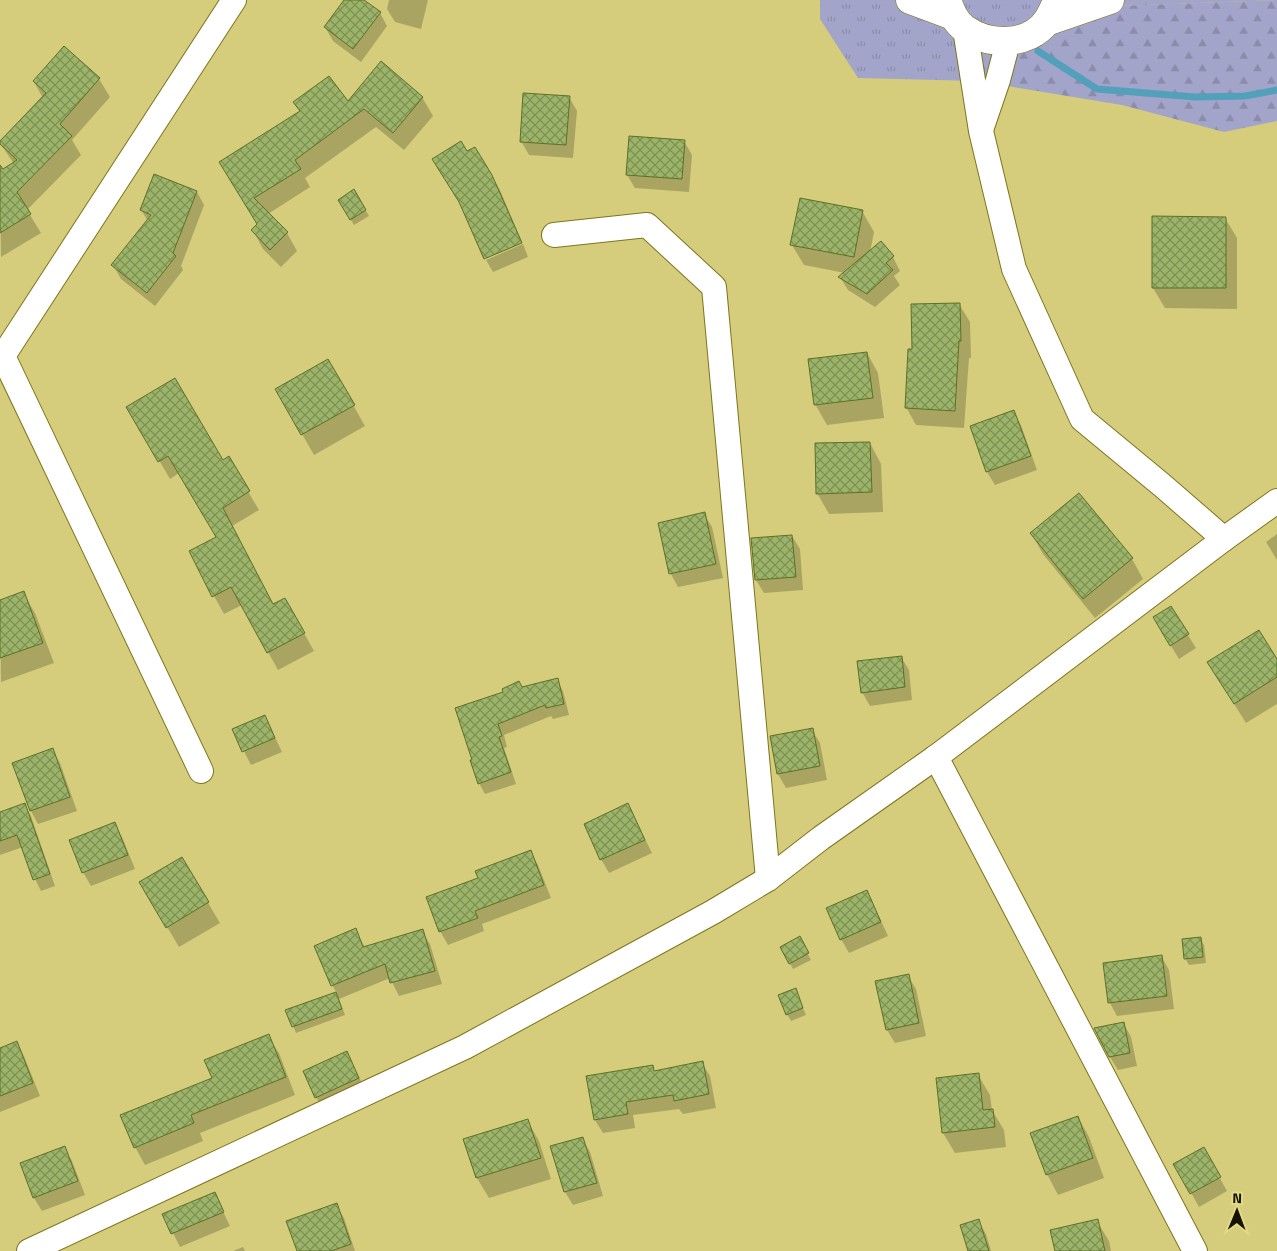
<svg xmlns="http://www.w3.org/2000/svg" width="1277" height="1251" font-family="'Titillium Web',sans-serif">
<defs>
<pattern id="grass-tufts" width="24" height="20" patternUnits="userSpaceOnUse" patternTransform="scale(1.25)"><rect width="24" height="20" fill="#a3a4c9"/><path d="M3 7l-1-3M5 7V3M7 7l1-3M15 17l-1-3M17 17v-4M19 17l1-3" fill="none" stroke="#8b8cab"/></pattern>
<pattern id="forest-firs" width="22" height="20" patternUnits="userSpaceOnUse" patternTransform="scale(1.25)"><rect width="22" height="20" fill="#a3a4c9"/><path d="M5 1l3.5 6h-7zM16 11l3.5 6h-7z" fill="#8b8cab"/></pattern>
<pattern id="building-cross-hatch" width="8" height="8" patternUnits="userSpaceOnUse" patternTransform="scale(1.25)"><rect width="8" height="8" fill="#9cb469"/><path d="M0 0l8 8M0 8l8-8" fill="none" stroke="#7e9154"/></pattern>
</defs>
<rect width="100%" height="100%" fill="#d5cd7b"/>
<path fill="url(#grass-tufts)" d="M 820,0 L 1277,0 L 1118,6 L 1058,24 L 977,81 L 858,78 L 820,19 Z"/>
<path fill="url(#forest-firs)" d="M 1277,0 L 1277,121 L 1224,132 L 1122,105 L 977,81 L 1058,24 L 1118,6 Z"/>
<g fill="#0003">
<path d="M 345,0 L 362,0 L 380,13 L 387,26 L 361,62 L 333,41 L 325,27 Z"/>
<path d="M 389,0 L 428,0 L 421,29 L 395,22 L 387,9 Z"/>
<path d="M 64,48 L 99,79 L 110,97 L 72,140 L 81,155 L 27,210 L 41,233 L 1,257 L 0,172 L 14,164 L 0,143 L 43,98 L 34,82 Z"/>
<path d="M 422,97 L 433,116 L 404,150 L 376,127 L 305,178 L 310,187 L 268,214 L 287,233 L 297,251 L 281,267 L 263,249 L 253,230 L 258,225 L 231,181 L 301,112 L 295,103 L 348,103 Z"/>
<path d="M 569,97 L 577,111 L 573,158 L 529,155 L 521,141 Z"/>
<path d="M 684,141 L 692,155 L 689,192 L 635,188 L 627,175 Z"/>
<path d="M 467,153 L 491,176 L 500,190 L 522,242 L 485,258 Z"/>
<path d="M 354,191 L 369,216 L 354,225 L 339,200 Z"/>
<path d="M 197,192 L 204,205 L 181,266 L 183,270 L 155,306 L 121,279 L 113,265 L 148,221 L 141,210 Z"/>
<path d="M 862,211 L 874,232 L 870,252 L 881,243 L 893,257 L 900,271 L 894,276 L 900,285 L 875,307 L 848,290 L 840,277 L 845,273 L 804,265 L 792,245 Z"/>
<path d="M 1225,218 L 1237,238 L 1237,309 L 1165,308 L 1153,288 Z"/>
<path d="M 523,244 L 528,257 L 493,272 L 486,260 Z"/>
<path d="M 959,304 L 970,322 L 971,358 L 969,358 L 964,428 L 916,425 L 906,407 L 914,351 Z"/>
<path d="M 867,353 L 878,373 L 884,418 L 827,425 L 815,404 Z"/>
<path d="M 328,361 L 365,426 L 314,455 L 277,390 Z"/>
<path d="M 128,407 L 222,461 L 228,458 L 259,510 L 232,526 L 273,606 L 295,617 L 314,651 L 278,670 L 242,605 L 224,614 L 214,596 L 217,537 L 179,473 L 170,479 Z"/>
<path d="M 1014,412 L 1021,425 L 1037,470 L 995,485 L 987,472 Z"/>
<path d="M 870,443 L 881,464 L 883,512 L 829,514 L 817,493 Z"/>
<path d="M 704,514 L 712,527 L 723,578 L 678,587 L 671,574 Z"/>
<path d="M 1031,533 L 1132,559 L 1143,579 L 1095,618 L 1043,554 Z"/>
<path d="M 1277,534 L 1277,560 L 1266,542 Z"/>
<path d="M 792,536 L 800,549 L 803,590 L 764,593 L 756,580 Z"/>
<path d="M 23,593 L 35,613 L 54,663 L 1,682 L 0,602 Z"/>
<path d="M 1171,608 L 1196,648 L 1179,659 L 1162,631 Z"/>
<path d="M 901,657 L 909,670 L 912,700 L 870,706 L 862,692 Z"/>
<path d="M 1277,662 L 1277,704 L 1246,723 L 1221,683 Z"/>
<path d="M 557,680 L 563,691 L 569,715 L 553,719 L 551,716 L 504,735 L 507,747 L 504,748 L 516,784 L 485,794 L 479,783 L 471,761 L 522,688 Z"/>
<path d="M 265,716 L 282,752 L 251,765 L 233,730 Z"/>
<path d="M 812,730 L 820,743 L 827,780 L 786,788 L 778,774 L 771,737 Z"/>
<path d="M 52,750 L 60,763 L 77,811 L 38,824 L 31,811 L 14,763 Z"/>
<path d="M 24,804 L 31,816 L 55,886 L 41,891 L 35,879 L 23,847 L 0,855 L 0,814 Z"/>
<path d="M 628,805 L 652,853 L 609,873 L 601,859 Z"/>
<path d="M 114,824 L 122,837 L 135,869 L 91,886 L 83,872 Z"/>
<path d="M 530,852 L 538,865 L 551,898 L 482,924 L 484,931 L 448,945 L 440,931 L 479,878 Z"/>
<path d="M 182,859 L 220,923 L 179,947 L 141,883 Z"/>
<path d="M 867,891 L 888,936 L 849,953 L 841,939 Z"/>
<path d="M 355,930 L 365,947 L 422,931 L 430,944 L 442,984 L 399,996 L 390,978 L 339,999 L 345,1015 L 296,1033 L 287,1011 L 337,993 L 332,985 Z"/>
<path d="M 799,938 L 811,960 L 793,969 L 781,947 Z"/>
<path d="M 1200,938 L 1204,945 L 1206,963 L 1189,965 L 1185,958 Z"/>
<path d="M 1161,956 L 1169,970 L 1174,1009 L 1117,1016 L 1110,1003 L 1104,964 Z"/>
<path d="M 908,976 L 916,989 L 926,1036 L 895,1043 L 887,1030 Z"/>
<path d="M 795,990 L 806,1015 L 791,1021 L 787,1014 Z"/>
<path d="M 1124,1024 L 1131,1037 L 1137,1066 L 1118,1070 L 1110,1057 Z"/>
<path d="M 268,1036 L 279,1053 L 295,1095 L 200,1133 L 203,1141 L 145,1165 L 135,1147 L 213,1079 Z"/>
<path d="M 17,1043 L 24,1056 L 40,1096 L 0,1112 L 0,1049 Z"/>
<path d="M 347,1053 L 366,1091 L 324,1110 L 316,1097 Z"/>
<path d="M 702,1063 L 710,1076 L 716,1108 L 683,1114 L 679,1109 L 633,1115 L 635,1128 L 603,1133 L 595,1120 L 588,1077 L 652,1067 L 655,1072 Z"/>
<path d="M 978,1075 L 990,1095 L 992,1110 L 1004,1130 L 1006,1147 L 955,1153 L 943,1133 L 937,1079 Z"/>
<path d="M 1078,1117 L 1089,1137 L 1104,1178 L 1058,1195 L 1047,1174 Z"/>
<path d="M 527,1120 L 539,1141 L 551,1179 L 489,1198 L 477,1178 L 465,1139 Z"/>
<path d="M 582,1138 L 590,1152 L 603,1196 L 573,1205 L 565,1192 L 552,1147 Z"/>
<path d="M 64,1148 L 72,1161 L 85,1195 L 42,1211 L 34,1198 L 21,1164 Z"/>
<path d="M 1203,1148 L 1227,1191 L 1199,1207 L 1175,1164 Z"/>
<path d="M 214,1193 L 230,1226 L 180,1247 L 164,1215 Z"/>
<path d="M 336,1205 L 344,1218 L 355,1251 L 298,1251 Z"/>
<path d="M 978,1221 L 986,1234 L 991,1251 L 969,1251 Z"/>
<path d="M 1097,1221 L 1109,1241 L 1111,1251 L 1056,1251 Z"/>
<path d="M 243,1247 L 245,1251 L 233,1251 Z"/>
</g>
<g fill="none" stroke-linecap="round" stroke-linejoin="round">
<path stroke="#53a0bb" stroke-width="7" d="M 1038,51 L 1097,89 L 1195,97 L 1245,96 L 1277,90"/>
</g>
<g fill="url(#building-cross-hatch)" stroke="#5c7126">
<path d="M 344,0 L 364,0 L 381,12 L 353,49 L 324,27 Z"/>
<path d="M 64,46 L 100,78 L 60,124 L 72,136 L 17,192 L 31,214 L 0,233 L 0,165 L 3,169 L 17,160 L 0,144 L 0,141 L 46,93 L 33,81 Z"/>
<path d="M 381,61 L 423,97 L 393,133 L 364,109 L 295,160 L 301,169 L 254,198 L 288,232 L 270,250 L 251,230 L 257,224 L 219,162 L 300,111 L 293,102 L 329,76 L 348,101 Z"/>
<path d="M 523,93 L 570,96 L 566,145 L 520,142 Z"/>
<path d="M 629,136 L 685,140 L 682,179 L 626,175 Z"/>
<path d="M 461,141 L 467,151 L 475,147 L 492,175 L 522,243 L 484,259 L 459,202 L 432,159 Z"/>
<path d="M 154,174 L 197,191 L 173,253 L 176,256 L 147,293 L 111,265 L 151,215 L 140,210 Z"/>
<path d="M 354,189 L 366,210 L 350,220 L 338,200 Z"/>
<path d="M 800,198 L 863,210 L 854,257 L 790,245 Z"/>
<path d="M 1152,216 L 1226,217 L 1226,288 L 1152,288 Z"/>
<path d="M 881,241 L 894,256 L 886,263 L 893,270 L 867,294 L 838,277 Z"/>
<path d="M 960,303 L 961,341 L 959,341 L 955,411 L 905,408 L 908,349 L 912,349 L 911,304 Z"/>
<path d="M 867,352 L 873,398 L 814,405 L 808,359 Z"/>
<path d="M 328,359 L 355,405 L 301,435 L 275,389 Z"/>
<path d="M 175,378 L 223,460 L 229,456 L 250,491 L 223,508 L 273,604 L 285,598 L 305,633 L 267,653 L 231,587 L 212,597 L 189,551 L 216,537 L 168,456 L 158,462 L 126,407 Z"/>
<path d="M 1014,410 L 1031,456 L 986,472 L 970,426 Z"/>
<path d="M 870,442 L 872,492 L 816,494 L 815,443 Z"/>
<path d="M 1079,493 L 1133,558 L 1083,599 L 1030,533 Z"/>
<path d="M 705,512 L 716,564 L 669,574 L 658,523 Z"/>
<path d="M 792,535 L 796,577 L 755,580 L 751,538 Z"/>
<path d="M 24,591 L 43,643 L 0,658 L 0,600 Z"/>
<path d="M 1171,606 L 1189,634 L 1170,646 L 1153,617 Z"/>
<path d="M 1259,630 L 1277,659 L 1277,677 L 1234,704 L 1207,662 Z"/>
<path d="M 902,656 L 905,687 L 861,693 L 857,661 Z"/>
<path d="M 558,678 L 564,704 L 546,708 L 545,705 L 498,724 L 502,736 L 499,737 L 511,772 L 478,784 L 470,760 L 472,760 L 455,708 L 503,692 L 502,689 L 519,681 L 522,687 Z"/>
<path d="M 265,715 L 275,738 L 242,752 L 232,729 Z"/>
<path d="M 813,728 L 820,766 L 777,774 L 770,736 Z"/>
<path d="M 53,748 L 70,797 L 30,811 L 12,763 Z"/>
<path d="M 25,803 L 50,874 L 33,880 L 17,835 L 0,841 L 0,812 Z"/>
<path d="M 628,803 L 645,840 L 600,860 L 584,824 Z"/>
<path d="M 115,822 L 128,855 L 82,873 L 69,840 Z"/>
<path d="M 531,850 L 544,885 L 475,911 L 478,918 L 439,932 L 426,897 L 478,878 L 475,871 Z"/>
<path d="M 182,857 L 209,902 L 166,928 L 139,882 Z"/>
<path d="M 867,890 L 881,922 L 840,940 L 826,908 Z"/>
<path d="M 356,928 L 363,947 L 423,929 L 435,971 L 390,983 L 385,964 L 331,986 L 314,946 Z"/>
<path d="M 800,936 L 809,953 L 789,964 L 780,947 Z"/>
<path d="M 1201,937 L 1203,957 L 1184,959 L 1182,939 Z"/>
<path d="M 1162,955 L 1167,996 L 1108,1003 L 1103,963 Z"/>
<path d="M 909,974 L 919,1023 L 886,1030 L 875,981 Z"/>
<path d="M 796,988 L 803,1008 L 786,1015 L 778,995 Z"/>
<path d="M 336,992 L 342,1009 L 292,1027 L 285,1010 Z"/>
<path d="M 1124,1022 L 1130,1053 L 1109,1057 L 1094,1028 Z"/>
<path d="M 269,1034 L 286,1077 L 191,1115 L 194,1123 L 134,1148 L 120,1115 L 212,1078 L 204,1060 Z"/>
<path d="M 17,1041 L 33,1083 L 0,1096 L 0,1048 Z"/>
<path d="M 347,1051 L 359,1078 L 315,1098 L 303,1071 Z"/>
<path d="M 703,1061 L 709,1094 L 674,1101 L 673,1095 L 626,1102 L 628,1114 L 594,1120 L 586,1076 L 653,1065 L 654,1071 Z"/>
<path d="M 979,1073 L 983,1110 L 993,1109 L 995,1127 L 942,1133 L 936,1078 Z"/>
<path d="M 1078,1116 L 1093,1158 L 1046,1175 L 1030,1133 Z"/>
<path d="M 528,1119 L 541,1158 L 476,1178 L 463,1139 Z"/>
<path d="M 583,1137 L 597,1183 L 564,1192 L 550,1146 Z"/>
<path d="M 65,1146 L 78,1181 L 33,1198 L 20,1163 Z"/>
<path d="M 1204,1147 L 1221,1177 L 1190,1194 L 1173,1164 Z"/>
<path d="M 215,1192 L 224,1212 L 171,1234 L 162,1214 Z"/>
<path d="M 337,1203 L 351,1244 L 331,1251 L 297,1251 L 286,1221 Z"/>
<path d="M 979,1219 L 989,1251 L 968,1251 L 960,1225 Z"/>
<path d="M 1098,1219 L 1105,1251 L 1055,1251 L 1050,1230 Z"/>
</g>
<g fill="none" stroke-linecap="round" stroke-linejoin="round">
<defs>
<g id="street">
<path d="M 965,29 L 981,131 L 1014,269 L 1082,419 L 1163,486 L 1224,539"/>
<path d="M 982,127 L 998,80 L 1008,42"/>
<path d="M 554,235 L 647,225 L 714,287 L 768,879"/>
<path d="M 3,356 L 201,771"/>
<path d="M 0,358 L 3,356 L 234,0"/>
<path d="M 936,757 L 1195,1251"/>
<path d="M 29,1251 L 465,1047 L 713,912 L 768,879 L 821,838 L 936,757 L 1224,539 L 1277,501"/>
</g>
<g id="primary">
<path d="M 910,0 L 953,16"/>
<path d="M 947,0 C 951,11 955,22 965,29 C 989,46 1029,46 1047,21 C 1051,15 1054,7 1058,0"/>
<path d="M 1046,22 L 1110,0"/>
</g>
</defs>
<use href="#street" stroke="#7e751f" stroke-width="26"/>
<use href="#primary" stroke="#7e751f" stroke-width="29"/>
<use href="#street" stroke="#fff" stroke-width="24"/>
<use href="#primary" stroke="#fff" stroke-width="28"/>
</g>
<g transform="translate(1237 1211) rotate(1)" stroke="#e2da87" stroke-width="4" paint-order="stroke">
<path d="M0-4L9 19L0 12L-9 19Z" fill="#151200"/>
<text y="-8" font-size="14" font-weight="bold" text-anchor="middle" fill="#151200">N</text>
</g>
</svg>
